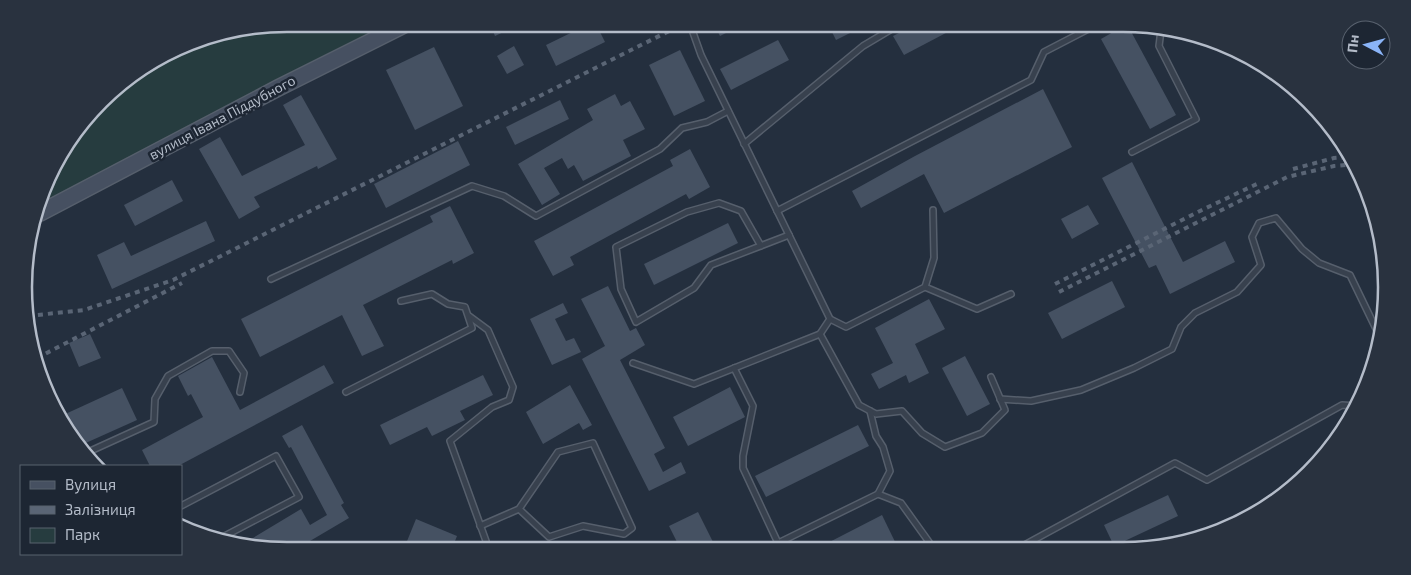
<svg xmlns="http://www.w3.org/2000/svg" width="1411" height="575" font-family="'Exo 2',sans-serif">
<rect width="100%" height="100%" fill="#242f3e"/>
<path fill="#263c3f" d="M 288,24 L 398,24 L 42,205 L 59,156 L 114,89 L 220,35 Z"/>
<g fill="#455162">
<path d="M 490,24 L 521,24 L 495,36 Z"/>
<path d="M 589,24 L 596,24 L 605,42 L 556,66 L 546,45 Z"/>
<path d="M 714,24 L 744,24 L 720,36 Z"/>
<path d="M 828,24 L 868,24 L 836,40 Z"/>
<path d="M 917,24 L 963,24 L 904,55 L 893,36 Z"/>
<path d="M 1127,24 L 1176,115 L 1150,129 L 1101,39 Z"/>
<path d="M 778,40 L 789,60 L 731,90 L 720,69 Z"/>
<path d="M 514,46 L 524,65 L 507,74 L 497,56 Z"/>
<path d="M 434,47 L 463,106 L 415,130 L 386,70 Z"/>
<path d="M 680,50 L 705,101 L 674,116 L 649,65 Z"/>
<path d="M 1043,89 L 1072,147 L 944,213 L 924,174 L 861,208 L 852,191 L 915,156 Z"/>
<path d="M 615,94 L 621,106 L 630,101 L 645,129 L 623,140 L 631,156 L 583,181 L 574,165 L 568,169 L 562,158 L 544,168 L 560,194 L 542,205 L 518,164 L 593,120 L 587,109 Z"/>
<path d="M 301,95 L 337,159 L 318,169 L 317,166 L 254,197 L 260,207 L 239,219 L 199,149 L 220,137 L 242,176 L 305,145 L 283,105 Z"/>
<path d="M 560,100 L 569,119 L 515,145 L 506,127 Z"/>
<path d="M 458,141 L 470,165 L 386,208 L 374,184 Z"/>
<path d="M 690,149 L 710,187 L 689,199 L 686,194 L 570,257 L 574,265 L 553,276 L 534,241 L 673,166 L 670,160 Z"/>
<path d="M 1132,162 L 1183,262 L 1225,241 L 1235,262 L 1170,294 L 1156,265 L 1149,268 L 1102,178 Z"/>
<path d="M 172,180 L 183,201 L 135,226 L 124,205 Z"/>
<path d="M 1088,205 L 1099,224 L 1072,239 L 1061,219 Z"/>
<path d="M 450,206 L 474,253 L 453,264 L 452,260 L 363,305 L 384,346 L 362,356 L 342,315 L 260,357 L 241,319 L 433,222 L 430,216 Z"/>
<path d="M 206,221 L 215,241 L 112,289 L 97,255 L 124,242 L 131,256 Z"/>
<path d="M 728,223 L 738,243 L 654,285 L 644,264 Z"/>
<path d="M 1112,281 L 1125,307 L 1062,339 L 1048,313 Z"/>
<path d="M 608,286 L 630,331 L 636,328 L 645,345 L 620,360 L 665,448 L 654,454 L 663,472 L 681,462 L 686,473 L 649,491 L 582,359 L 605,346 L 581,299 Z"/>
<path d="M 929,299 L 945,329 L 915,344 L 929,373 L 909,383 L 906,375 L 879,389 L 871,374 L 893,363 L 875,328 Z"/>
<path d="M 563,303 L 568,313 L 555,319 L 566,341 L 574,338 L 581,352 L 552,365 L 530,319 Z"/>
<path d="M 90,334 L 101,358 L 79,367 L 69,343 Z"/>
<path d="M 965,356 L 990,404 L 967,416 L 942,368 Z"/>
<path d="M 212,357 L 240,410 L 324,365 L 334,383 L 178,466 L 150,466 L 142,450 L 203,417 L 191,394 L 188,396 L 178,376 Z"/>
<path d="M 483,375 L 493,395 L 460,411 L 465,420 L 432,436 L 427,427 L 390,445 L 380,425 Z"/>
<path d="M 570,385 L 592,425 L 583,430 L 579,423 L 543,444 L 526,412 Z"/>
<path d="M 730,387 L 745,417 L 688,446 L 673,417 Z"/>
<path d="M 122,388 L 137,420 L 79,446 L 69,435 L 61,416 Z"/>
<path d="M 302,425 L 344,503 L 341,505 L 349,518 L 293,551 L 243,544 L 301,509 L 310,525 L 327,515 L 291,447 L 289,448 L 282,436 Z"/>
<path d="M 858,425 L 869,446 L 766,497 L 755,476 Z"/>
<path d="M 1168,495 L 1178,516 L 1114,546 L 1104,525 Z"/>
<path d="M 698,512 L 717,550 L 681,550 L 669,526 Z"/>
<path d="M 882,515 L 899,550 L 814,550 Z"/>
<path d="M 416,519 L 457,536 L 451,551 L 403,551 Z"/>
</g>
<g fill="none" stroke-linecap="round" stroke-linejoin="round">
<defs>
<g id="lane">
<path d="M 744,144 L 863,46 L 900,24"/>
<path d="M 1132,152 L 1196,119 L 1159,46 L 1161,30"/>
<path d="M 777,211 L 1031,80 L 1044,52 L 1098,24"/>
<path d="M 761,246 L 741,211 L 719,203 L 687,212 L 616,247 L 621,289 L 636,322 L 694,288 L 711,265 L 789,235"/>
<path d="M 271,279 L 472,186 L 504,196 L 536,216 L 660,149 L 682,128 L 707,122 L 728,111"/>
<path d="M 925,287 L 977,309 L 1011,294"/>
<path d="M 469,316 L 488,330 L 513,387 L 509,400 L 492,407 L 450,441 L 486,541 L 483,551"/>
<path d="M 830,319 L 846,327 L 925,287 L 934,258 L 933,210"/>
<path d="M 820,334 L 859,405 L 876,414 L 902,411 L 922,433 L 945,447 L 982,433 L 1005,410 L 991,377"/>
<path d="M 633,363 L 694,384 L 820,334 L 830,319 L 701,55 L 690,24"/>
<path d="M 734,368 L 753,406 L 743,456 L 743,468 L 778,543 L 787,550"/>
<path d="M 346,392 L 472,328 L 465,307 L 448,304 L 432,294 L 401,301"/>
<path d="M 1000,399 L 1031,401 L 1081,390 L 1134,368 L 1172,349 L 1181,327 L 1195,313 L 1237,292 L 1261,265 L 1252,237 L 1259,223 L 1276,218 L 1302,249 L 1319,263 L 1350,275 L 1378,333"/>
<path d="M 870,411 L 876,436 L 883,447 L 890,471 L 878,494"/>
<path d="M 86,453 L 154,422 L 155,399 L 168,376 L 212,351 L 229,351 L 244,373 L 240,392"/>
<path d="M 181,506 L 276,456 L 299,497 L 217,540"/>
<path d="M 480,526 L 519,509 L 549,537 L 583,526 L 624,534 L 632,528 L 593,443 L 558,452 L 519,509"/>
<path d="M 1017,549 L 1175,463 L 1207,480 L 1342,405 L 1357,406"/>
<path d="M 764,550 L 878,494 L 901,503 L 929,542 L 931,550"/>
</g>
<path id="secondary" d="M 40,213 L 278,88 L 406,24"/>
</defs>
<use href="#lane" stroke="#565f6c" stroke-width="8"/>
<use href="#secondary" stroke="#565f6c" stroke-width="18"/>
<use href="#lane" stroke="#38414e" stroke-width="5"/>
<use href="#secondary" stroke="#465061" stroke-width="15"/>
<g stroke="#5a6575" stroke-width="4" stroke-dasharray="5 5" stroke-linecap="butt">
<path d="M 1293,169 L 1334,158 L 1349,157"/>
<path d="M 1055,284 L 1202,210 L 1261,182"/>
<path d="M 1059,292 L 1287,177 L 1334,166 L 1355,164"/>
<path d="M 28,316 L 84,310 L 173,280 L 683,24"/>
<path d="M 37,358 L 182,283"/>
</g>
</g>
<g text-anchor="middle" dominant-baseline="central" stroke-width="5" stroke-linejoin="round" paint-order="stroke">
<g font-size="14" fill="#b4bcc9" stroke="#1d2633">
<text transform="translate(222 117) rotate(-28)">вулиця Івана Піддубного</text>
</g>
</g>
<path d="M0 0H1411V575H0ZM287 32H1123A255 255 0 0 1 1378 287V287A255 255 0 0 1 1123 542H287A255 255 0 0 1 32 287V287A255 255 0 0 1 287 32Z" fill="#29323f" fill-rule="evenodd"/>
<path fill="none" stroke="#b4bcc9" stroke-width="2.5" d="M287 32H1123A255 255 0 0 1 1378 287V287A255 255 0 0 1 1123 542H287A255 255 0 0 1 32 287V287A255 255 0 0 1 287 32Z"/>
<rect x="20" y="465" width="162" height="90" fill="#1d2633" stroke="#59626f"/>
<rect x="30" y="481" width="25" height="8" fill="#465061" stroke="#59626f"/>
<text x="65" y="490" font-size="15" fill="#b4bcc9">Вулиця</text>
<rect x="30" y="506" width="25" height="8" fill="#5a6575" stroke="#59626f"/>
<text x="65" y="515" font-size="15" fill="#b4bcc9">Залізниця</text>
<rect x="30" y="528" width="25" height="15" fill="#263c3f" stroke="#59626f"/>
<text x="65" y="540" font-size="15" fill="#b4bcc9">Парк</text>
<g transform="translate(1366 45) rotate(276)"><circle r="24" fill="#1d2633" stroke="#59626f"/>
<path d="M0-4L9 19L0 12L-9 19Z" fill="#8ab4f8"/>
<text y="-8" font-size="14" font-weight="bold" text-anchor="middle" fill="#b4bcc9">Пн</text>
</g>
</svg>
